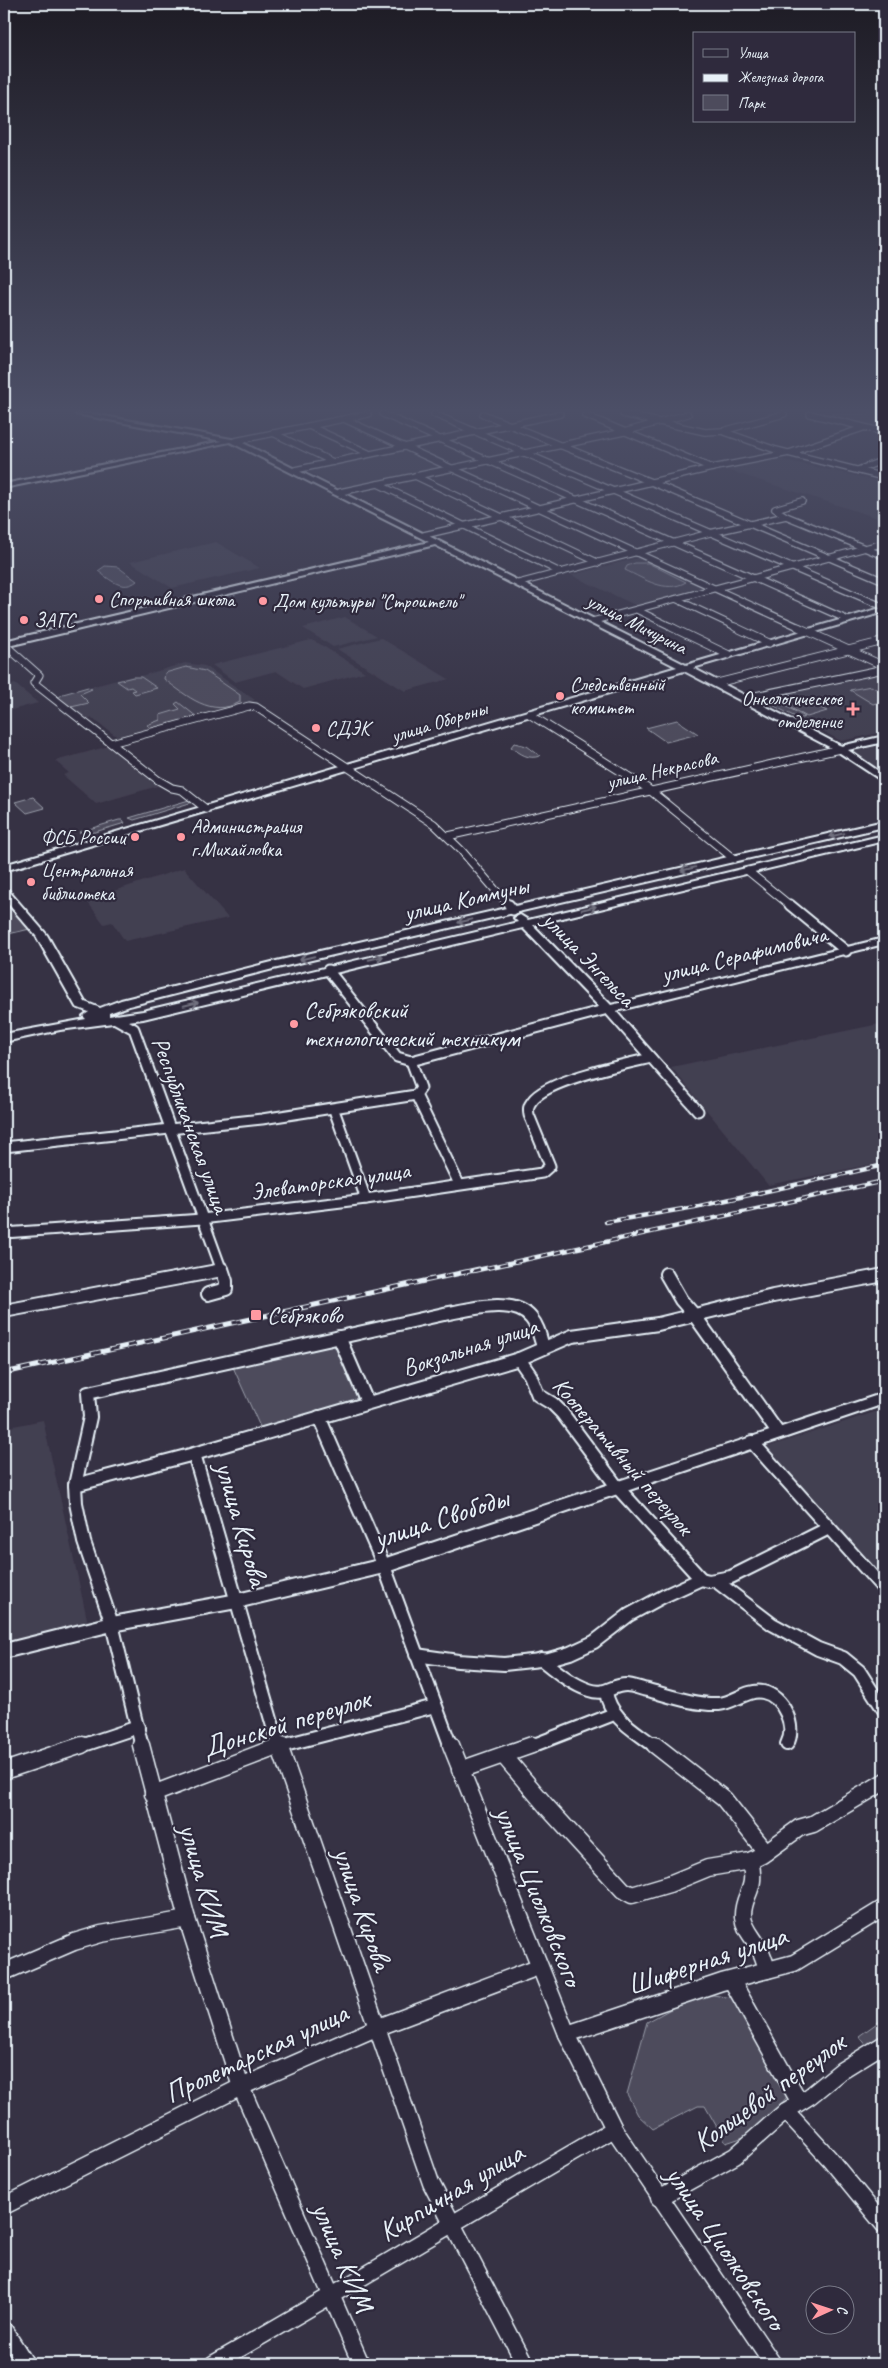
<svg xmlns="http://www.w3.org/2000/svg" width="888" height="2368" font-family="Caveat,sans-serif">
<rect width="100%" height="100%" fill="#363244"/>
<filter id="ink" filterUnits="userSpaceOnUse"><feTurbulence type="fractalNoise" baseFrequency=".02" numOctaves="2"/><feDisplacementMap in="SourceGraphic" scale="10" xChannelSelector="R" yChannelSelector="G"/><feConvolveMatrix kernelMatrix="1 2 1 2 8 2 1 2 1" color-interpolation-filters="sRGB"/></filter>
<g filter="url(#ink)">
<g fill="#433f51">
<path d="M 403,449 L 443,467 L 342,489 L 303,469 Z"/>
<path d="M 770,457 L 884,482 L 884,520 L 721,468 Z"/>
<path d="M 216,542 L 260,568 L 172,588 L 130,562 Z"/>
<path d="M 641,557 L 704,587 L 637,606 L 571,575 Z"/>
<path d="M 345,617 L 377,636 L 333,647 L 303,628 Z"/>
<path d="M 381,638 L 449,679 L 405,691 L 337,649 Z"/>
<path d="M 311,640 L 318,643 L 365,672 L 303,689 L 276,671 L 235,682 L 212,665 Z"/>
<path d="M 185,663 L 205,666 L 255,700 L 243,706 L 120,739 L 92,718 L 86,720 L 57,698 L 62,694 L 133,676 L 137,677 Z"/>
<path d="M 884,673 L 884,732 L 841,741 L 761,699 L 763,697 Z"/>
<path d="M 15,684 L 38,703 L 4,712 L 4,687 Z"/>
<path d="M 884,745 L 884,773 L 853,751 Z"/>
<path d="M 109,746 L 128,762 L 158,786 L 96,804 L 63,775 L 69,773 L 55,761 Z"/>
<path d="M 184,868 L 228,918 L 125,941 L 112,922 L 104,924 L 86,900 Z"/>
<path d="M 884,1023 L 884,1162 L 768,1185 L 671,1067 Z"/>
<path d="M 884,1409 L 884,1584 L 764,1448 Z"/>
<path d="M 43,1420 L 89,1628 L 4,1649 L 4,1428 Z"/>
</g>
<g fill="#4d4b5c" stroke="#9a9eaa">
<path d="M 812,414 L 884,414 L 884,431 Z"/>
<path d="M 635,563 L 648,563 L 686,582 C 665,594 645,579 625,570 L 627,566 Z"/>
<path d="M 105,566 L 118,567 L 137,581 C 123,592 110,580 98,571 Z"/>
<path d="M 186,667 L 205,671 L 240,695 L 240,702 C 211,718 187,696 164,679 L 165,673 Z"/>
<path d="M 133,677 L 141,677 L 157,688 L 135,694 L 132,691 L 135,690 L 131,687 L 127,688 L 117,681 Z"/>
<path d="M 871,686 L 883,693 L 881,694 L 884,696 L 884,701 L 873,704 L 850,690 Z"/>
<path d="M 88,687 L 92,689 L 80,694 L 89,703 L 71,707 L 58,698 L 63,694 Z"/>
<path d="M 786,692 L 791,695 L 775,700 L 805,717 L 799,719 L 761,699 L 763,697 Z"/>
<path d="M 795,696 L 827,711 L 807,717 L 777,700 Z"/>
<path d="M 178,702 L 197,717 L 152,729 L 147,725 L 160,720 L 160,715 L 180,709 L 175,704 Z"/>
<path d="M 677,720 L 698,734 L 666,742 L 646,728 Z"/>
<path d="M 514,743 L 527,746 L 540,756 C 528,760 521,754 511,747 Z"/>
<path d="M 33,797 L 45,808 L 27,813 L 15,802 Z"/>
<path d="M 189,800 L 193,802 L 134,820 L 129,818 Z"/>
<path d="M 119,820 L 123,820 L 125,823 L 88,834 L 79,832 Z"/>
<path d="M 4,903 L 30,929 L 4,935 Z"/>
<path d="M 334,1342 L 358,1393 L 357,1398 L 352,1402 L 261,1429 L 233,1367 Z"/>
<path d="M 700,1993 L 733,1998 L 791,2092 L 771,2116 L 750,2135 L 726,2143 L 705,2106 L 698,2106 L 653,2129 L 638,2115 L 627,2094 L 647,2022 Z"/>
<path d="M 884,2018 L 884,2067 L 859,2036 Z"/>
</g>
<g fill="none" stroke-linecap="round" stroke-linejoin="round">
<defs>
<g id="street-far4">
<path d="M 383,414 L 848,620"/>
<path d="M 434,414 L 884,607"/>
<path d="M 483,414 L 651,482 L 884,581"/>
<path d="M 623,414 L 705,432 L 722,431 L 776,450 L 884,477"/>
<path d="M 810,414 L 884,432"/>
<path d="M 585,415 L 712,468"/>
<path d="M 344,419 L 801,628"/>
<path d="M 309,426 L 368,453"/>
<path d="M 723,431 L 784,414"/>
<path d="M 273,433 L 333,462"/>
<path d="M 235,441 L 368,414"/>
<path d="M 295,470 L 560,414"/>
<path d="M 858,470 L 884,460"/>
<path d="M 415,476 L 599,563"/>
<path d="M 378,484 L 560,572"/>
<path d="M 340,492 L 624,432 L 688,414"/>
<path d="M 786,516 L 884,556"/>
<path d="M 424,535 L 712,468 L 789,453 L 863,428"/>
<path d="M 519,583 L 710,533 L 786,516 L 775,509 L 802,501"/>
<path d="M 676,599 L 738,628"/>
<path d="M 637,610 L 674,628"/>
<path d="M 593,621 L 884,543"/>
</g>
<g id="street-far3">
<path d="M 671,627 L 729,655"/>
<path d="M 735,627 L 769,643"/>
<path d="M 798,627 L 884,666"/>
<path d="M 4,644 L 39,675 L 34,683 L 158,780 L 172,788 L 182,790 L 206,809"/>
<path d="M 717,683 L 884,641"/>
<path d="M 745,698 L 884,669"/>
<path d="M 529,714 L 647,788 L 734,859"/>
<path d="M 111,743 L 249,706 L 256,707 L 434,824 L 461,850 L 510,907"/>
<path d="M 448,836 L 840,749"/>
<path d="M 748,871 L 792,907"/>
</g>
<g id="street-far2">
<path d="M 509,905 L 513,910"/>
<path d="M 790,905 L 846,951"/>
<path d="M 328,970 L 397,1057 L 411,1061"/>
<path d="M 116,1019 L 134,1029 L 222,1271"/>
<path d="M 411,1061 L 608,1009 L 698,1111"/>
<path d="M 411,1061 L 421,1088 L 416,1095 L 459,1184"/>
<path d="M 334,1110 L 366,1199"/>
<path d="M 4,1147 L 262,1119 L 416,1095"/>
<path d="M 4,1233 L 202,1219 L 366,1199 L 542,1173 L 550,1166 L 529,1115 C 528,1109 528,1106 532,1101 C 546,1080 625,1064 651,1058"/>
<path d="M 218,1271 L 222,1270"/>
</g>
<g id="street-far1">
<path d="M 666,1274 L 681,1300 L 695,1316 L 778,1433"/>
<path d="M 208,1294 L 226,1289 L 226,1281 L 222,1269"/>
<path d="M 4,1311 L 222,1270"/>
<path d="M 339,1337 L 367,1402"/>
<path d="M 519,1359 L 530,1375 L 538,1395 L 553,1404 L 562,1413 L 618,1488 L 701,1579"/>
<path d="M 319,1417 L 384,1566 L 451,1747"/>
<path d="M 752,1442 L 884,1589"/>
<path d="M 194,1454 L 279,1747"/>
<path d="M 75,1485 L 194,1454 L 519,1359 L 572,1336 L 658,1324 L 773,1296 L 884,1275"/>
<path d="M 716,1581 L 772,1624 L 818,1649 L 843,1658 L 859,1671 L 884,1710"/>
<path d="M 416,1655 L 458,1661 L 504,1664 L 549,1659 L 570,1653 L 594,1642 L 629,1615 L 664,1596 L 701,1579 L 709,1581 L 731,1577 L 829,1528"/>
<path d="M 541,1659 C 556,1671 571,1684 589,1690 C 606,1696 611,1685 626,1685 C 633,1685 641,1689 648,1690 C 670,1696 695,1705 719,1704 C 734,1703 747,1689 763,1692 C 783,1696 797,1727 787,1744"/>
<path d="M 606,1692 C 610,1719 636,1731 656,1747"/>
<path d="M 78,1747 L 138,1727"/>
<path d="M 142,1747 L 112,1624 L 84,1542 L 76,1503 L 75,1485 L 90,1417 L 88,1393 L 444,1314 C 467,1310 514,1296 531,1318 C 538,1326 540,1337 543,1347"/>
<path d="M 277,1747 L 435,1706"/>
<path d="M 529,1747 L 614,1714"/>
</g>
<g id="street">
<path d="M 141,1745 L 187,1919 L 241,2087 L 361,2364"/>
<path d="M 279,1745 L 431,2183 L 525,2364"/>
<path d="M 451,1745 L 567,2034 L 614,2129 L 773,2364"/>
<path d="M 655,1745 L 724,1799 L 766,1852"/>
<path d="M 504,1756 L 547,1807 L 623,1890 L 632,1895 L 669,1884 L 708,1868 L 750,1861 L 762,1855 L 799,1828 L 813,1824 L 884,1782"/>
<path d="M 460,1770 L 532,1745"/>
<path d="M 4,1771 L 82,1745"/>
<path d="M 153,1794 L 282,1745"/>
<path d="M 750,1861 C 758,1891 742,1894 743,1917 C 744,1929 754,1938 759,1948 C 763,1955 765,1962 767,1970"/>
<path d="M 4,1972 L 74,1942 L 101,1934 L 187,1919"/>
<path d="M 732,1981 L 799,2101"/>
<path d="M 567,2034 L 722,1982 L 794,1963 L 884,1908"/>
<path d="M 786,2111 L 829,2158 L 884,2225"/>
<path d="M 659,2198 L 735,2156 L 786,2111 L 810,2096 L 842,2070 L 884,2044"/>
<path d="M 4,2206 L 241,2087 L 376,2028 L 538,1967"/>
<path d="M 4,2330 L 26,2364"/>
<path d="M 213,2364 C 348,2287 480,2206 614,2129"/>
</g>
<g id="secondary">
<path d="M 76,414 L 93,414 L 237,440 L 686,665 L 884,607 L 884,612 L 693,668 L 841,746 L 884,736 L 884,742 L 848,750 L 884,775 L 884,782 L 837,751 L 684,671 L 4,871 L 4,865 L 677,667 L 435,545 L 4,647 L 4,641 L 429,542 L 230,442 L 4,488 L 4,484 L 222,441 Z"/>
<path d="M 884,821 L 884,827 L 273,969 L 129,1006 L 109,1013 L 109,1016 L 143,1011 L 518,922 L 514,918 L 520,915 L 528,920 L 884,835 L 884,841 L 533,925 L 611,1005 L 884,938 L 884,944 L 608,1013 L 604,1012 L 523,928 L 143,1019 L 60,1030 L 4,1042 L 4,1034 L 86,1019 L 83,1016 L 89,1012 L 76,1007 L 36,936 L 4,899 L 4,889 L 8,890 L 47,935 L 85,1002 L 100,1008 L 121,1000 L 272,962 Z"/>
<path d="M 884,1393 L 884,1404 L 384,1573 L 237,1608 L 112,1631 L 4,1658 L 4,1644 L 112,1617 L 237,1594 L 383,1559 Z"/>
</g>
</defs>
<use href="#street-far4" stroke="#e8f1f8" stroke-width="8"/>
<use href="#street-far3" stroke="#e8f1f8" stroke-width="9"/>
<use href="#street-far2" stroke="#e8f1f8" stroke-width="13"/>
<use href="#street-far1" stroke="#e8f1f8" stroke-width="16"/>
<use href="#street" stroke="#e8f1f8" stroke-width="19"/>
<use href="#secondary" stroke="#e8f1f8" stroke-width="4"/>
<use href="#street-far4" stroke="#2f2a3d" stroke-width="5.5"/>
<use href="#street-far3" stroke="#2f2a3d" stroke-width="7"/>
<use href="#street-far2" stroke="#2f2a3d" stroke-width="9"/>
<use href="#street-far1" stroke="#2f2a3d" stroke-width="12"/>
<use href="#street" stroke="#2f2a3d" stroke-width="16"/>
<use href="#secondary" fill="#2f2a3d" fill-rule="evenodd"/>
<defs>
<g id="rail-far1">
<path d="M 606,1222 L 695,1207 L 884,1165"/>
<path d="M 473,1271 L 884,1181"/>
</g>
<path id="rail" d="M 4,1373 L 479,1269"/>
</defs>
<use href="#rail-far1" stroke="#e8f1f8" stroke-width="4.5"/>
<use href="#rail" stroke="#e8f1f8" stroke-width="5"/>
<use href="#rail-far1" stroke="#2f2a3d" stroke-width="2.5" stroke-dasharray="7" stroke-linecap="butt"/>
<use href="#rail" stroke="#2f2a3d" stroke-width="3" stroke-dasharray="9" stroke-linecap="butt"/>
</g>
<defs><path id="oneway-shaft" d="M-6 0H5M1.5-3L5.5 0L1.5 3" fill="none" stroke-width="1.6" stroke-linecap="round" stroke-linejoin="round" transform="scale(1.25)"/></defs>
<g stroke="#70707e">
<use href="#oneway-shaft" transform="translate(837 835) rotate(167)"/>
<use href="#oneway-shaft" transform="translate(688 869) rotate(167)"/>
<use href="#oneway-shaft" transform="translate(589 908) rotate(-13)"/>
<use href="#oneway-shaft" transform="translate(465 921) rotate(167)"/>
<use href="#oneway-shaft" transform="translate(307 958) rotate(167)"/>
<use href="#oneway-shaft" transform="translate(376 958) rotate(-13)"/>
<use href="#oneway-shaft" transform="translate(191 1004) rotate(-14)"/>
</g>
</g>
<linearGradient id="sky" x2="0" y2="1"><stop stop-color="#1e1c25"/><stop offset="0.55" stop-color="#4c4f67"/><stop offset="1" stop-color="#4c4f67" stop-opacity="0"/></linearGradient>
<rect width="888" height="746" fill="url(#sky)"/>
<g fill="#ff9aa2" stroke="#2f2a3d" stroke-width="2">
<circle cx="99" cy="599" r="5"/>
<circle cx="263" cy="601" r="5"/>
<circle cx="24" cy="620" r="5"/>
<circle cx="560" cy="696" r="5"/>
<path d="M850.5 701.5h5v5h5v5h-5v5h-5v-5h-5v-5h5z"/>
<circle cx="316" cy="728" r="5"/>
<circle cx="135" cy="837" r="5"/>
<circle cx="181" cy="837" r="5"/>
<circle cx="31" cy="882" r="5"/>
<circle cx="294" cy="1024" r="5"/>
<rect x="250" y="1309" width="12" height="12" rx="2.5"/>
</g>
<g text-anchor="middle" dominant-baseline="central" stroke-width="4.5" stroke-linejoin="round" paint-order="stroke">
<g font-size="20" fill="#e8f1f8" stroke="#2f2a3d" text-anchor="start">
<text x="109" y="599">Спортивная школа</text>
<text x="273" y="601">Дом культуры "Строитель"</text>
<text x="34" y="620">ЗАГС</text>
<text x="570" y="684">Следственный<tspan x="570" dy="23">комитет</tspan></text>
<text x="842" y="698" text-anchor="end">Онкологическое<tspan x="842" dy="23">отделение</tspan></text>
<text x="326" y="728">СДЭК</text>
<text x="191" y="826">Администрация<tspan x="191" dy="23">г.Михайловка</tspan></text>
<text x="125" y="837" text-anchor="end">ФСБ России</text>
<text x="41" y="870">Центральная<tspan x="41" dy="23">библиотека</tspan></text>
</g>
<g font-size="20" fill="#e8f1f8" stroke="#2f2a3d">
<text transform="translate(637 624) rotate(27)">улица Мичурина</text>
<text transform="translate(439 722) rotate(-17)">улица Обороны</text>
<text transform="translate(662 770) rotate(-13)">улица Некрасова</text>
</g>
<g font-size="24" fill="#e8f1f8" stroke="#2f2a3d">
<text transform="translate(466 899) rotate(-13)">улица Коммуны</text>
<text transform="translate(744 954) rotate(-14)">улица Серафимовича</text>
<text transform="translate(589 959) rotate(46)">улица Энгельса</text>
<text transform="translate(191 1125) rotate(70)">Республиканская улица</text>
<text transform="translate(330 1181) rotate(-8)">Элеваторская улица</text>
<text transform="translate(470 1347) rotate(-18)">Вокзальная улица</text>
<text transform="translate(623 1456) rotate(49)">Кооперативный переулок</text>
</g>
<g font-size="24" fill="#e8f1f8" stroke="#2f2a3d" text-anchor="start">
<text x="304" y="1010">Себряковский<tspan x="304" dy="28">технологический техникум</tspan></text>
<text x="267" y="1315">Себряково</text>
</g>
<g font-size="29" fill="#e8f1f8" stroke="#2f2a3d">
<text transform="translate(441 1518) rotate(-18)">улица Свободы</text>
<text transform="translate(242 1524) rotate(74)">улица Кирова</text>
<text transform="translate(286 1723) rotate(-17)">Донской переулок</text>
<text transform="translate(204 1880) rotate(74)">улица КИМ</text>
<text transform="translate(539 1896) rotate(68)">улица Циолковского</text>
<text transform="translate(363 1909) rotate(71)">улица Кирова</text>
<text transform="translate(707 1960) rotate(-18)">Шиферная улица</text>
<text transform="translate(256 2053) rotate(-25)">Пролетарская улица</text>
<text transform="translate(769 2092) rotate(-36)">Кольцевой переулок</text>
<text transform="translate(451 2192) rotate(-31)">Кирпичная улица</text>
<text transform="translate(726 2248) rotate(56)">улица Циолковского</text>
<text transform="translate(343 2257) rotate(67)">улица КИМ</text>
</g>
</g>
<rect width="888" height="2368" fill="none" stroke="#2f2a3d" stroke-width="20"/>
<rect x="10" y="10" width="868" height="2348" fill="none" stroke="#e8f1f8" stroke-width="2" filter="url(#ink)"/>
<rect x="693" y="32" width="162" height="90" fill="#2f2a3d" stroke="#797a88"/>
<rect x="703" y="49" width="25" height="8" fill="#2f2a3d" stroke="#797a88"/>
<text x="738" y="58" font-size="15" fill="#e8f1f8">Улица</text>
<rect x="703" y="74" width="25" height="8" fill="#e8f1f8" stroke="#797a88"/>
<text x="738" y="82" font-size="15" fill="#e8f1f8">Железная дорога</text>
<rect x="703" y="95" width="25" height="15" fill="#4d4b5c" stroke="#797a88"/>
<text x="738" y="108" font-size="15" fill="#e8f1f8">Парк</text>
<g transform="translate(830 2310) rotate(87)"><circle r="24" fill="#2f2a3d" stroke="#797a88"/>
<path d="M0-4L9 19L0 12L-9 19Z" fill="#ff9aa2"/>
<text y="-8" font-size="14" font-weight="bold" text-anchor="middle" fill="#e8f1f8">С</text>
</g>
</svg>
